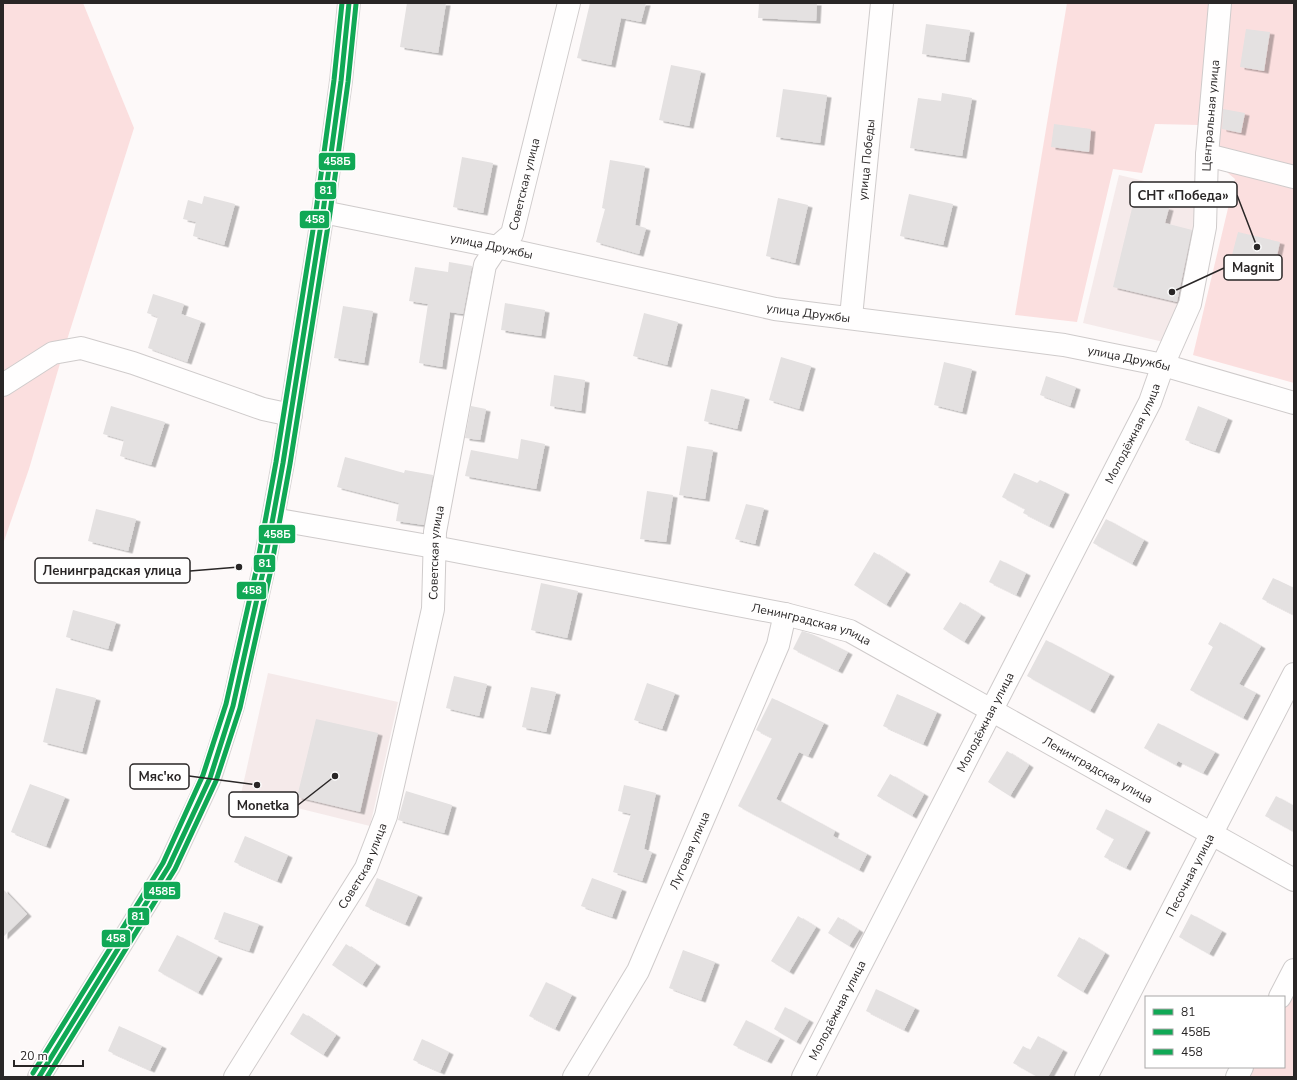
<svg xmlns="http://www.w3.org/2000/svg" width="1297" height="1080" font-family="'Nunito Sans',sans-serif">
<defs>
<filter id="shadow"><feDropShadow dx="4.5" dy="2.5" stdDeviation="0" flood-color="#0004"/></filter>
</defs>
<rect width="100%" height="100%" fill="#fdf9f9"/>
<g fill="#f5eaea">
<path d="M 1119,175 L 1208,196 L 1172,344 L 1083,323 Z"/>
<path d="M 268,673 L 398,702 L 370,826 L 241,794 Z"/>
</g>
<g fill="#fbdfdf">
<path d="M 3,3 L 83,3 L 134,128 L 66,343 L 29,469 L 3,544 Z"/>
<path d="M 1067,3 L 1294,3 L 1294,383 L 1193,355 L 1235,179 L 1207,155 L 1199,125 L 1155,124 L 1142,173 L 1113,169 L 1077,322 L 1015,315 Z"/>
<path d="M 1294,970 L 1294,1077 L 1237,1077 L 1242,1067 L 1284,1067 L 1284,997 Z"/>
</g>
<g fill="#e4e1e1" filter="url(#shadow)">
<path d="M 407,3 L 446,3 L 438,53 L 400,47 Z"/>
<path d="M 590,3 L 646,3 L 641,22 L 621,18 L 611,65 L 577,58 Z"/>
<path d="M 759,3 L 817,3 L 816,21 L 758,18 Z"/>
<path d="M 926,24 L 970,30 L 965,60 L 922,54 Z"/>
<path d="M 1246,29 L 1270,32 L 1264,71 L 1240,67 Z"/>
<path d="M 671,65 L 701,71 L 689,126 L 659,120 Z"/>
<path d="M 783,89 L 827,95 L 820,143 L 776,137 Z"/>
<path d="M 942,93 L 972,98 L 962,156 L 910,148 L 918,98 L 941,101 Z"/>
<path d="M 1223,109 L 1245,113 L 1241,133 L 1222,129 Z"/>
<path d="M 1054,124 L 1091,129 L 1089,152 L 1051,147 Z"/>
<path d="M 462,157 L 493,163 L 483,213 L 453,207 Z"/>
<path d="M 610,160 L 645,166 L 635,225 L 646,228 L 639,254 L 596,242 L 605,209 L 602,208 Z"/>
<path d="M 909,194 L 953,204 L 943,245 L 900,236 Z"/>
<path d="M 204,196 L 235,204 L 224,245 L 193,236 L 196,222 L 183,219 L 188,200 L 202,204 Z"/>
<path d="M 778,198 L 808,205 L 795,263 L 766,256 Z"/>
<path d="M 1134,200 L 1169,208 L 1165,223 L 1192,230 L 1177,302 L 1113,287 Z"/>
<path d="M 1238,232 L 1280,242 L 1275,265 L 1232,255 Z"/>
<path d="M 449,262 L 472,266 L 463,314 L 450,312 L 442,367 L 419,363 L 428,304 L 409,301 L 415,267 L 448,272 Z"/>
<path d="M 153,294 L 184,304 L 181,314 L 201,321 L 187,362 L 148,348 L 158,317 L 147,313 Z"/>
<path d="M 505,303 L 545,310 L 541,336 L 501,330 Z"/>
<path d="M 343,306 L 373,311 L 364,363 L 334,358 Z"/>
<path d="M 644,313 L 678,322 L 667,365 L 633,356 Z"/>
<path d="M 781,357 L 811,366 L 799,409 L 769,400 Z"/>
<path d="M 944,362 L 972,369 L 962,412 L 934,405 Z"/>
<path d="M 554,375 L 585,380 L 581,411 L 550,406 Z"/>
<path d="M 1046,376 L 1076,387 L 1070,406 L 1040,395 Z"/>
<path d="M 711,389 L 745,397 L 737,429 L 704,421 Z"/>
<path d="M 111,406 L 165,422 L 151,465 L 120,456 L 124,440 L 103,434 Z"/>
<path d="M 471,406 L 486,409 L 480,440 L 465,438 Z"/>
<path d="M 1198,406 L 1228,418 L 1215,451 L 1185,440 Z"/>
<path d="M 521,439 L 545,444 L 536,489 L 465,476 L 471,450 L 518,459 Z"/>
<path d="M 687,446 L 713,450 L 705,499 L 679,495 Z"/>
<path d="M 345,457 L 404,473 L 405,470 L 433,475 L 424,525 L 396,521 L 399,503 L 337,487 Z"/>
<path d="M 1014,473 L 1037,483 L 1040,480 L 1065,492 L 1049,526 L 1023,513 L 1025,509 L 1002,497 Z"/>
<path d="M 647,491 L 673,495 L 666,542 L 640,539 Z"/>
<path d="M 746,504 L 764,508 L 755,544 L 735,539 Z"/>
<path d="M 96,509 L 136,519 L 128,551 L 88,541 Z"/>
<path d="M 1106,519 L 1144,540 L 1132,564 L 1093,543 Z"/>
<path d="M 874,552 L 906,572 L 886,605 L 854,585 Z"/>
<path d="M 1000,560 L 1026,573 L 1016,595 L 989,582 Z"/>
<path d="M 1273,578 L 1294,588 L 1294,615 L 1262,599 Z"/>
<path d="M 541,583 L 578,591 L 567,638 L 531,630 Z"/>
<path d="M 960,602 L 981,615 L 964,642 L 943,629 Z"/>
<path d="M 73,610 L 116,622 L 108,649 L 66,637 Z"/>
<path d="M 1220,622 L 1261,646 L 1239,684 L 1256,693 L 1243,718 L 1190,690 L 1213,647 L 1208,644 Z"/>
<path d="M 802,631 L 814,635 L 848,652 L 838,671 L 793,649 Z"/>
<path d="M 1046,640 L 1110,674 L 1090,711 L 1027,676 Z"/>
<path d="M 454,676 L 487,684 L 479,716 L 446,708 Z"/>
<path d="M 647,683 L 675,693 L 662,729 L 634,720 Z"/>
<path d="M 531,687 L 556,692 L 546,732 L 522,727 Z"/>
<path d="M 56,688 L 96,698 L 82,752 L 43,742 Z"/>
<path d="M 897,694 L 937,712 L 923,744 L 883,726 Z"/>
<path d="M 772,698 L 824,723 L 808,756 L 799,752 L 776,799 L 835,831 L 833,836 L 867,854 L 859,870 L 738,806 L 772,738 L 756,730 Z"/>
<path d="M 316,719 L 378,733 L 360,812 L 297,797 Z"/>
<path d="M 1158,723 L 1215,752 L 1203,773 L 1178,761 L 1176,765 L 1144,748 Z"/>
<path d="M 1007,751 L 1029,765 L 1010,796 L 988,782 Z"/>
<path d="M 890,774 L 924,794 L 912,816 L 877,796 Z"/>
<path d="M 30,784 L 65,797 L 46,846 L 11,832 Z"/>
<path d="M 624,785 L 656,793 L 644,849 L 652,852 L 642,881 L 613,872 L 631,814 L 618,811 Z"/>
<path d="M 406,791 L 452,805 L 444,833 L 398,820 Z"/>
<path d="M 1276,796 L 1294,806 L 1294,832 L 1265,816 Z"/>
<path d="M 1106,809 L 1146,830 L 1126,868 L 1104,857 L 1114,839 L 1096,829 Z"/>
<path d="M 245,836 L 288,855 L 277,881 L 234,862 Z"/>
<path d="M 377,878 L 418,895 L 405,924 L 365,906 Z"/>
<path d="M 592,878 L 622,889 L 612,917 L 581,906 Z"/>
<path d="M 3,889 L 27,914 L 3,937 Z"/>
<path d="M 224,912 L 259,924 L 249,951 L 214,939 Z"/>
<path d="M 1191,914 L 1222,931 L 1209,954 L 1179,937 Z"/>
<path d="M 798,916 L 816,927 L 789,972 L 771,961 Z"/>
<path d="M 838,917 L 859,930 L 849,946 L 828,933 Z"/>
<path d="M 177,935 L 218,956 L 198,993 L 158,971 Z"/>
<path d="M 1079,937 L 1105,953 L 1083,992 L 1057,976 Z"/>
<path d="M 346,944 L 376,964 L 362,985 L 332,965 Z"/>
<path d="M 683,950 L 715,962 L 701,1000 L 669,988 Z"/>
<path d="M 546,982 L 572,995 L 555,1029 L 529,1016 Z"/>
<path d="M 876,989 L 915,1008 L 904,1030 L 866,1011 Z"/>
<path d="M 785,1007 L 809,1020 L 796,1042 L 774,1029 Z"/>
<path d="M 303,1013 L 336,1035 L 323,1055 L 290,1034 Z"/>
<path d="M 746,1020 L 780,1038 L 767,1061 L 733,1045 Z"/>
<path d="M 119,1026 L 162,1046 L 150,1070 L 108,1051 Z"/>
<path d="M 1038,1036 L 1063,1050 L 1048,1077 L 1038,1077 L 1013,1063 L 1023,1046 L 1030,1050 Z"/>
<path d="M 422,1039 L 449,1052 L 440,1072 L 413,1060 Z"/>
</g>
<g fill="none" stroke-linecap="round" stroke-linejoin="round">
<defs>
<g id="minor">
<path d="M 1207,155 L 1294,177"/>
<path id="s1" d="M 323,212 L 497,247 L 775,309 L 1064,345 L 1163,365 L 1294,403"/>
<path id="s2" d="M 851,317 L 882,3"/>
<path d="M 3,385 L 53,353 L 81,348 L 133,363 L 263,409 L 291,415"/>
<path id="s3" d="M 273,519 L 434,547 L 785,614 L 850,631 L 1294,880"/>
<path d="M 1280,997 L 1294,970"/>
<path id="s4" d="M 235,1077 L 366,868 L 386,816 L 433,609 L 435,532 L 485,265 L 497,247 L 512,234 L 569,3"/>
<path id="s5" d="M 574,1077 L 638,971 L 778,645 L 785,614"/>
<path id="s6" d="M 803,1077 L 1150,402 L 1163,365 L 1190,304 L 1205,227 L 1207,155 L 1220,3"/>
<path id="s7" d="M 1086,1077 L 1294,674"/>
<path d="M 1237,1077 L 1242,1067"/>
</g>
<path id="major" d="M 39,1077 L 169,866 L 210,778 L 233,706 L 263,572 L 283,463 L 323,212 L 341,81 L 349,3"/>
</defs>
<use href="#minor" stroke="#cfcbcb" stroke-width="24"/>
<use href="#major" stroke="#d8d5d5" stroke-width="24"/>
<use href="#minor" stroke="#fffefe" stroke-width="22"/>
<use href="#major" stroke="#f0e7e7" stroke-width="22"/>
<defs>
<path id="bus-1" d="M 39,1077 L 169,866 L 210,778 L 233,706 L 263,572 L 283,463 L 323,212 L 341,81 L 349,3"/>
<path id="bus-2" d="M 47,1077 L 175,869 L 216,781 L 240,708 L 270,574 L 290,464 L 330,213 L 348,82 L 356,4"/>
<path id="bus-3" d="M 33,1073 L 163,863 L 203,775 L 226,704 L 256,571 L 276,462 L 316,211 L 334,80 L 342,3"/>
</defs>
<use href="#bus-1" stroke="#fff" stroke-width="8"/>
<use href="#bus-2" stroke="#fff" stroke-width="8"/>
<use href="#bus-3" stroke="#fff" stroke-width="8"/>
<use href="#bus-1" stroke="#10a855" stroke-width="5"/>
<use href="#bus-2" stroke="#10a855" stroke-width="5"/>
<use href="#bus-3" stroke="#10a855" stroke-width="5"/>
</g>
<g text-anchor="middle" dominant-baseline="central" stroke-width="4" stroke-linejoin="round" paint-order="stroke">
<g font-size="12" fill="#292626" stroke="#fff">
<text stroke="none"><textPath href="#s6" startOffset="1055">Центральная улица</textPath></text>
<text stroke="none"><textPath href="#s2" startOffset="158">улица Победы</textPath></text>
<text stroke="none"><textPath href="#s4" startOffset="956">Советская улица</textPath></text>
<text stroke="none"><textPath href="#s1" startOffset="172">улица Дружбы</textPath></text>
<text stroke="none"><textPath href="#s1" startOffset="496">улица Дружбы</textPath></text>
<text stroke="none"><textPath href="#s1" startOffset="820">улица Дружбы</textPath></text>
<text stroke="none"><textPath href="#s6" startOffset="723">Молодёжная улица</textPath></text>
<text stroke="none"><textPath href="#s4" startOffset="571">Советская улица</textPath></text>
<text stroke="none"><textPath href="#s3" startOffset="549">Ленинградская улица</textPath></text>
<text stroke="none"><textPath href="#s6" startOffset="399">Молодёжная улица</textPath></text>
<text stroke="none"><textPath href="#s3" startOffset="872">Ленинградская улица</textPath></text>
<text stroke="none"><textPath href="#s5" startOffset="255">Луговая улица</textPath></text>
<text stroke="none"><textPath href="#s4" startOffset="247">Советская улица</textPath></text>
<text stroke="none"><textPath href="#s7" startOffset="227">Песочная улица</textPath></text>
<text stroke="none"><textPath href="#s6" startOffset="75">Молодёжная улица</textPath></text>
</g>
</g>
<path fill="none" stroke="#292626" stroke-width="1.5" d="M1257 247L1237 195M1172 292L1224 268M239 567L190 571M257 785L189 776M335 776L298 805"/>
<g fill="#292626" stroke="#fff" stroke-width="1.5">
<circle cx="1257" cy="247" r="4"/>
<circle cx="1172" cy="292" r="4"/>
<circle cx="239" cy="567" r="4"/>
<circle cx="257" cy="785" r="4"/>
<circle cx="335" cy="776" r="4"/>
</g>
<g fill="#fff" stroke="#292626" stroke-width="1.5">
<rect x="1130" y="182" width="107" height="25" rx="4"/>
<rect x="1224" y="255" width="58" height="25" rx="4"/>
<rect x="35" y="558" width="155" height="25" rx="4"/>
<rect x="130" y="764" width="59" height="25" rx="4"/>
<rect x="229" y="792" width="69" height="25" rx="4"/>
</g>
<g font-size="13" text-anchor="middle" font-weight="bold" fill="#292626">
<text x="1183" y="200">СНТ «Победа»</text>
<text x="1253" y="272">Magnit</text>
<text x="112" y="575">Ленинградская улица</text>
<text x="160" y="781">Мяс'ко</text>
<text x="263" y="810">Monetka</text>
</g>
<g stroke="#fff" stroke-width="1.5">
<rect x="318" y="152" width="38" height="19" rx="4" fill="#10a855"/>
<rect x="314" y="181" width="23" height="19" rx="4" fill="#10a855"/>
<rect x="299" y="210" width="31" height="19" rx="4" fill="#10a855"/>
<rect x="258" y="524" width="38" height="20" rx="4" fill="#10a855"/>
<rect x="253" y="554" width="23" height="19" rx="4" fill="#10a855"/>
<rect x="236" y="581" width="31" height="19" rx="4" fill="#10a855"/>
<rect x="143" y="881" width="38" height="19" rx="4" fill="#10a855"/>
<rect x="127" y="907" width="23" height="19" rx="4" fill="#10a855"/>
<rect x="101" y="929" width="30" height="19" rx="4" fill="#10a855"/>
</g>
<g font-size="11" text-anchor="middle" font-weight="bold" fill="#fff">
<text x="337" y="165">458Б</text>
<text x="326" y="194">81</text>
<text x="315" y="223">458</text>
<text x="277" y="538">458Б</text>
<text x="265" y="567">81</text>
<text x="252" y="594">458</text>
<text x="162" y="895">458Б</text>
<text x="138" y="920">81</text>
<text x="116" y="942">458</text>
</g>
<rect width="1297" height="1080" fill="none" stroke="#292626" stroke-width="8"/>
<rect x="1145" y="996" width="140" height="72" fill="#ffffff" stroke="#a9a8a8"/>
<rect x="1153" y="1009" width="20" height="6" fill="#10a855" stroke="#a9a8a8"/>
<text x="1181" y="1016" font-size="12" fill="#292626">81</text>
<rect x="1153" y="1029" width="20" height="6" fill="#10a855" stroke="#a9a8a8"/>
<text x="1181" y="1036" font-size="12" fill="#292626">458Б</text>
<rect x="1153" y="1049" width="20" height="6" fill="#10a855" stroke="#a9a8a8"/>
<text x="1181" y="1056" font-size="12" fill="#292626">458</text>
<path d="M14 1060v6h69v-6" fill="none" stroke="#292626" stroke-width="2"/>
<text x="20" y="1060" font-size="12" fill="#292626" stroke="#ffffff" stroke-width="3" paint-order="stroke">20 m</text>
</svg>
